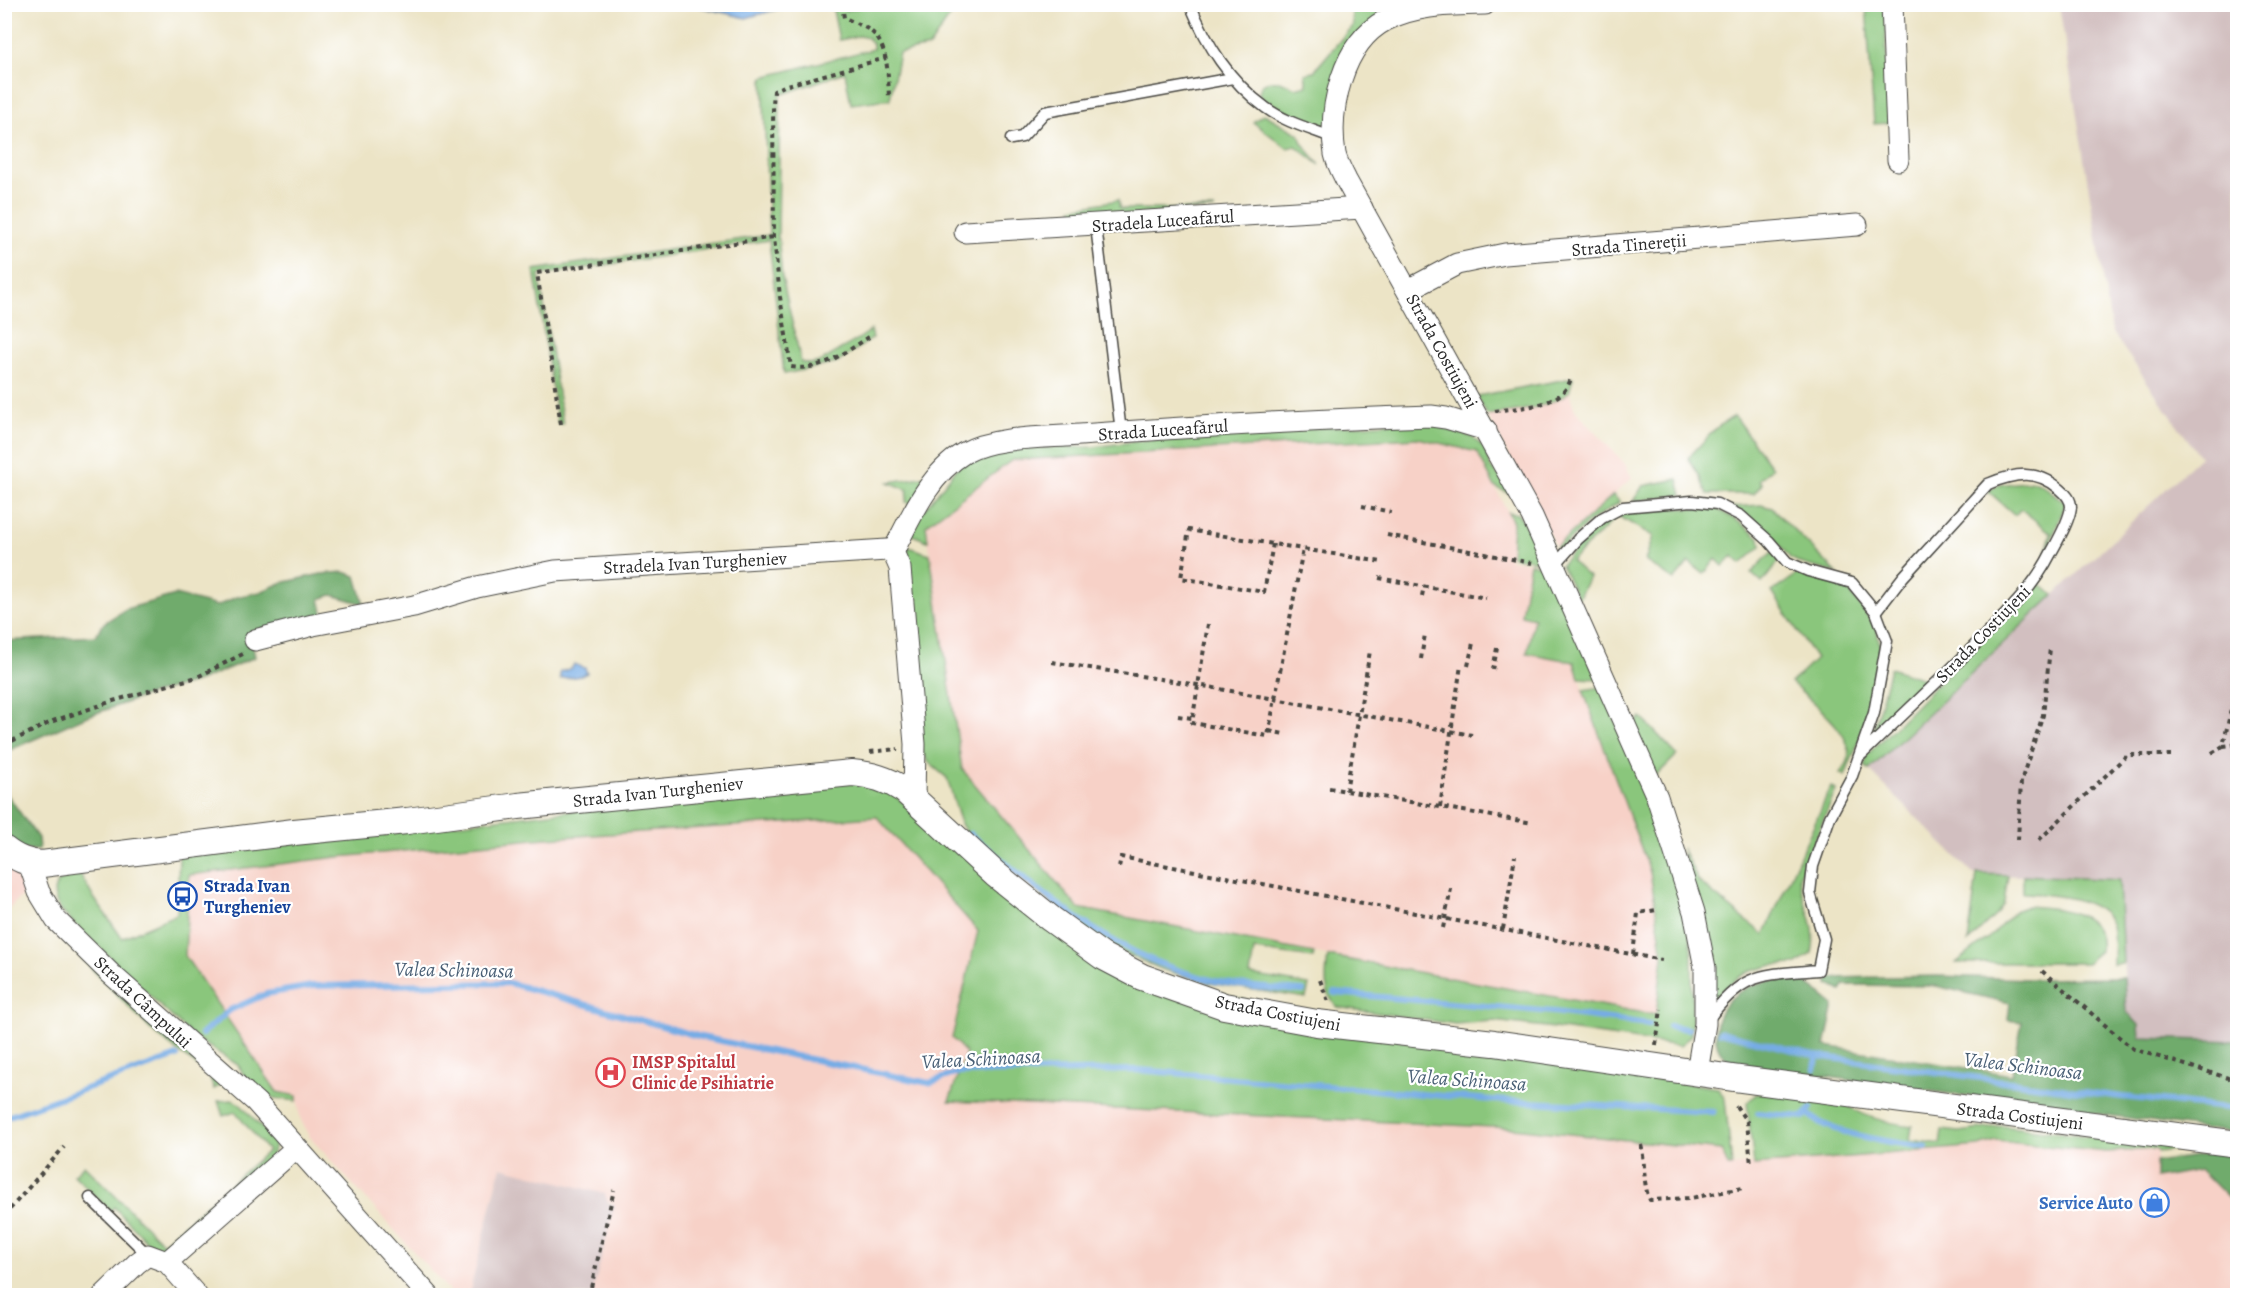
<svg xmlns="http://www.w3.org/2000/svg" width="2242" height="1300" font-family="Alegreya,serif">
<rect width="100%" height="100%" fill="#fff"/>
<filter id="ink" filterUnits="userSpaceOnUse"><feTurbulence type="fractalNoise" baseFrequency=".0167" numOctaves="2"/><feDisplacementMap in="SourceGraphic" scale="12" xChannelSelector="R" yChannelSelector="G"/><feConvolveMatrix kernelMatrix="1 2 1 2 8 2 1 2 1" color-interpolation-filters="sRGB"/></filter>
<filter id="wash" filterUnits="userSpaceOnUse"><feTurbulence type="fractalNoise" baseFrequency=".008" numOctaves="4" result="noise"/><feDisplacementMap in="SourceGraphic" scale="24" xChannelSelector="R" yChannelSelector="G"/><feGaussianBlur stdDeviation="1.35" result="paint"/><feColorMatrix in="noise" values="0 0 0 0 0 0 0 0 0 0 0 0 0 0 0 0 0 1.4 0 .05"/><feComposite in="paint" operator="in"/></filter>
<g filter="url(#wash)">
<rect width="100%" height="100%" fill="#ece4c6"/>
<g fill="#f7d1c7">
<path d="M 1569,392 L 1575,410 L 1625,464 L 1632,478 L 1556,547 L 1487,415 L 1549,404 Z"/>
<path d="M 1418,438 L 1477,452 L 1513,522 L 1510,560 L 1530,563 L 1521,615 L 1534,618 L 1574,662 L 1650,872 L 1663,956 L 1656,1016 L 1078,909 L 962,769 L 926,525 L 1012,460 Z"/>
<path d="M 877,817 L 978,931 L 952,1038 L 966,1052 L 950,1101 L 1513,1128 L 1722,1150 L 1728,1166 L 1979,1146 L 1996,1141 L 2106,1152 L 2157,1149 L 2156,1177 L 2200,1170 L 2231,1201 L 2237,1203 L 2237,1295 L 592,1295 L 614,1204 L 501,1167 L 469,1295 L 453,1295 L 309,1136 L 300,1118 L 297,1096 L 277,1093 L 185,956 L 189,875 L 338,857 L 546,838 Z"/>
<path d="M 4,863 L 25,884 L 26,891 L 9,909 L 5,905 Z"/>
</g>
<g fill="#d2bfc0">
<path d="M 2059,5 L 2237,5 L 2237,1041 L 2140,1038 L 2139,1025 L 2126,1011 L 2119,880 L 1973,874 L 1869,770 L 2200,457 L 2112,332 Z"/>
<path d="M 501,1167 L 605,1194 L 608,1203 L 615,1204 L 592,1295 L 469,1295 Z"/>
</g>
<g fill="#8ac67c" stroke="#5a7854" stroke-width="1.5">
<path d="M 832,5 L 845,5 L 846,11 L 865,5 L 958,5 L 929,47 L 899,53 L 890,99 L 851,104 L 845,72 L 780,95 L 778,235 L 782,277 L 801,362 C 817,368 828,357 841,349 C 852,343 861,338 871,330 L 873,338 L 837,363 L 784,374 L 769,240 L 539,275 L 563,424 L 558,424 L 534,270 L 769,235 L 763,77 L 873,49 L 873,44 L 868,38 L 859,36 L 839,40 Z"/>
<path d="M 1351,5 L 1377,5 L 1378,15 L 1328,131 L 1262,99 L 1259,93 L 1261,86 C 1274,77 1283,81 1295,88 L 1307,85 L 1305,74 L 1314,71 L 1353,25 Z"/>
<path d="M 1866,5 L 1884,5 L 1890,123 L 1874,124 Z"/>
<path d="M 1264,114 L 1299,134 L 1302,143 L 1320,165 L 1296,146 L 1287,148 L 1253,122 Z"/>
<path d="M 1118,200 L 1120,209 L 1215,209 L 1077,220 L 1072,208 Z"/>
<path d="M 1573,378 L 1569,392 C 1545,410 1515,411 1487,415 L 1477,396 Z"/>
<path d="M 1734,416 L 1772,468 L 1759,480 L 1762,484 L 1754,494 L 1707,494 L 1699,475 L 1688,458 L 1716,428 Z"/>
<path d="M 1420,421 L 1472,437 L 1484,448 L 1491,468 L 1514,491 L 1517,497 L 1495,487 L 1477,452 L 1418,438 L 1012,460 L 926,525 L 928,541 L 910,534 L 917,519 L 964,459 L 1010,448 L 1094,447 L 1147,440 Z"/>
<path d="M 935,475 L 912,505 L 906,502 L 908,490 L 889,482 Z"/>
<path d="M 1678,479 L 1682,495 L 1633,501 L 1643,486 Z"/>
<path d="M 2034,481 L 2041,484 L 2066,503 L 2045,556 L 2051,533 L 2021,509 L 2015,515 L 1988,491 L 1998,485 Z"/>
<path d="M 1613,495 L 1620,502 L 1589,522 L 1558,551 L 1556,547 Z"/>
<path d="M 1761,505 L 1772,508 L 1837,573 L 1803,564 L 1790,558 L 1774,538 L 1747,515 L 1731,507 Z"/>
<path d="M 1658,508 L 1717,509 L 1736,520 L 1760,538 L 1761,546 L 1741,564 L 1733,556 L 1723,566 L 1716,559 L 1704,574 L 1689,562 L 1674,580 L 1645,561 L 1653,536 L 1618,516 L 1571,561 L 1589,577 L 1578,599 L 1561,565 C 1576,548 1599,520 1621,512 C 1632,508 1647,509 1658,508 Z"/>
<path d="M 1508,512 L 1518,514 L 1551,564 L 1511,556 L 1513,522 Z"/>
<path d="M 908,547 L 930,554 L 962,769 L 1078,908 L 1314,953 L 1313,958 L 1254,950 L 1250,975 L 1309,985 L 1306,998 L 1209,983 L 1164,970 L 1119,951 L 1079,926 L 968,836 L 961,824 L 947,778 L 928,762 L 921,750 L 908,612 Z"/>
<path d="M 1772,552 L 1780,560 L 1762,583 L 1751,573 Z"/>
<path d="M 1530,563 L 1552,568 L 1598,679 L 1579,678 L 1574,662 L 1527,653 L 1534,618 L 1521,615 Z"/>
<path d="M 1799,573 L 1845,585 L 1876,627 L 1880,645 L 1877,670 L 1860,738 L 1845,776 L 1840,773 C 1843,769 1847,765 1848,761 C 1857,734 1808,699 1791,683 L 1816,659 L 1772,592 Z"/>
<path d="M 2038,583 L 2054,595 L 1869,770 L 1865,766 L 1867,755 Z"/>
<path d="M 1890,668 L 1930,681 L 1871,740 Z"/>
<path d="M 1601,687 L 1650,803 L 1688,908 L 1692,955 L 1692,1023 L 1691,1035 L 1680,1046 L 1554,1028 L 1493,1021 L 1455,1024 L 1337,1007 C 1322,992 1326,974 1328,956 L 1656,1015 L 1663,956 L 1650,872 L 1583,690 Z"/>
<path d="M 1641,717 L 1677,755 L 1656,776 L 1631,727 Z"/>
<path d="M 844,780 L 889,791 L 1104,964 L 1405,1041 L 1718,1088 L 1725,1099 L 1732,1166 L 1728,1166 L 1721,1150 L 1513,1128 L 949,1101 L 966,1053 L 952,1038 L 978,931 L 877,817 L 546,838 L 338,857 L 189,875 L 185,956 L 277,1092 L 297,1096 L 297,1101 L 274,1098 L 260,1092 L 249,1083 L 238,1065 L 192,1036 L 61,911 C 47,889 55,879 79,872 L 92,895 L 122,938 L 177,914 L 179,855 Z"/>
<path d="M 1831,787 L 1836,790 L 1799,877 C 1802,907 1819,921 1812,953 L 1797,964 L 1773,965 L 1748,972 L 1736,979 L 1713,1000 L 1682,848 L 1699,882 L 1764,935 Z"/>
<path d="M 1977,874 L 2008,875 L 2004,903 L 1998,913 L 1968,942 Z"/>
<path d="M 2023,875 L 2119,880 L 2123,963 L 2113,964 C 2113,953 2115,937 2112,926 C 2103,897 2048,894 2023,893 Z"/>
<path d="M 2028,906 C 2058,908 2105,911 2100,951 L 2086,963 L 1956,963 L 1993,934 L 2015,911 Z"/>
<path d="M 34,909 L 156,1024 L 215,1076 L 220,1085 L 214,1089 L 209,1075 L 152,1031 Z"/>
<path d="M 1765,1093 L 1842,1102 C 1862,1117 1887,1123 1912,1126 L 1910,1140 L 1940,1144 L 1942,1130 L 1959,1132 L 2002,1126 L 2180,1147 L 2180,1149 L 2157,1152 L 2156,1149 L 2106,1152 L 1996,1141 L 1979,1146 L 1754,1165 L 1747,1103 L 1756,1094 Z"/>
<path d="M 232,1100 L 240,1104 L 275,1142 L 272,1158 L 173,1245 L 162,1249 L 148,1243 L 114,1207 L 110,1211 L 74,1175 L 84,1165 L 163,1243 L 268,1151 L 235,1112 L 223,1116 L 218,1101 Z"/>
</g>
<g fill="#6fab6c" stroke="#4d6b4c" stroke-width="1.5">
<path d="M 344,572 L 356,576 L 364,604 L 332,595 L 320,599 L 324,616 L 251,636 L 255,657 L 199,681 L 145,696 L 85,717 L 5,752 L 5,641 L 95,636 L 104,623 L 126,609 L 175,595 L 217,606 L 236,597 L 260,592 L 281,583 L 321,574 Z"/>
<path d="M 4,790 L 38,838 L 39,850 L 20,850 L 5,838 Z"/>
<path d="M 1938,976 L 2031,979 L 2124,978 L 2126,1011 L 2139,1025 L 2140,1038 L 2237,1041 L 2237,1133 L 1734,1064 C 1720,1055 1715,1047 1716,1030 C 1718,997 1752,980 1782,980 C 1788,980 1796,978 1801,980 C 1812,985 1824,998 1834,1005 L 1825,1046 L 2012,1075 L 2022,1022 L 2008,1020 L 2010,1003 L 1936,986 L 1844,985 L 1841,991 L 1828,984 L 1829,978 Z"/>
<path d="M 2231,1151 L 2237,1152 L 2237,1203 L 2231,1201 L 2200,1170 L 2156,1178 L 2156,1162 Z"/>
</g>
<g fill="#76ace5" stroke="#506c88" stroke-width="1.5">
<path d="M 698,5 L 793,5 L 746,18 L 700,7 Z"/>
<path d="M 574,664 L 585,668 L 587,673 L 581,676 L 560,679 L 560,672 L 572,668 Z"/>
</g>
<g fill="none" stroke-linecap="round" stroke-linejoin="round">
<g stroke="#76ace5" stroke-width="6">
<path d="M 970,834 C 1045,895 1111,955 1207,979 C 1238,987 1271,988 1303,991"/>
<path d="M 1335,993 L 1554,1012 L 1649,1024"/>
<path d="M 1669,1026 L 1688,1029"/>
<path d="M 1720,1032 L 1817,1056"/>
<path d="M 202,1034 L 230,1010 L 266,994 L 312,986 L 509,983 L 701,1037 L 929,1083 L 957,1073 L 1139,1070 L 1492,1100 L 1713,1112"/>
<path d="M 1815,1069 L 1817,1056 L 2122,1097 L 2238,1109"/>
<path d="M 1758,1113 L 1804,1117 L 1811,1108"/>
<path d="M 1808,1114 C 1830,1135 1896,1143 1926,1147"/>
<path d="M 4,1118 L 177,1056"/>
</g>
</g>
</g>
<g filter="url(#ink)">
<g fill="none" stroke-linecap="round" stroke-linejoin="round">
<defs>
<g id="service">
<path d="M 1190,4 C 1207,45 1229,81 1266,108 C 1285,122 1311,129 1334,138"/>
<path d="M 1011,139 L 1022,137 L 1045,112 L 1233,78"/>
<path d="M 1096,226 L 1121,432"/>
<path d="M 1555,565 L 1578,539 L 1602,518 L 1623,507 L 1692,501 L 1717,504 L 1741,516 L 1769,541 L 1787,562 L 1808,571 L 1852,583 L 1876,612 L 1887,641 L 1874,713 L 1852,776 L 1830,817 L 1813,866 L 1810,893 L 1824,939 L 1818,970 C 1763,975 1743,971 1708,1020"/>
<path d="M 1861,755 C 1899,718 1938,682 1976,644 C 2004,616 2033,589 2051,553 C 2058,540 2069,522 2071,507 C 2071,499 2066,494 2060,489 C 2037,469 2015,473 1988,484 L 1903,577 L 1876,612"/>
<path d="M 90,1198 L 148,1255"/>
</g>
<g id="minor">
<path d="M 1485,4 C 1452,5 1417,4 1386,20 C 1342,43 1328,109 1335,154 C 1337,163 1342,172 1346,180 L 1532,516 L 1657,797 L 1694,912 L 1705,968 L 1705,1024 L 1697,1072"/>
<path d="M 1892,4 L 1898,160"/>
<path d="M 965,232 L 1362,208"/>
<path d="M 1408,290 L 1457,264 L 1505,254 L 1857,225"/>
<path d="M 893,552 C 910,518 930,473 964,453 C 994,436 1045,438 1080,435 C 1197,426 1314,420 1431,416 L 1446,418 L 1486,430"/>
<path d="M 255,640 L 313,625 L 414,606 L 477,587 L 555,571 L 887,550 L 893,552 L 900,568 L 915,744 L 914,799"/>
<path d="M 29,863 L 39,892 L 56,920 L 111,974 L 256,1102 L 429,1296"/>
<path d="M 167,1262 L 296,1148"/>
<path d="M 103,1296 L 137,1263 L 148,1255 L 167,1262 L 197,1296"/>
</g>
<path id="tertiary" d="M 4,849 C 17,859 27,863 42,864 L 294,832 L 407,821 L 518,806 L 852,773 C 872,775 887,779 904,790 L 995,874 L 1051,919 L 1102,956 L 1142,977 L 1224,1006 L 1317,1023 L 1494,1043 L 1733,1078 L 2238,1144"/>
</defs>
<use href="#service" stroke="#484742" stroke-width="13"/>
<use href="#minor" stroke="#484742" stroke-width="23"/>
<use href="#tertiary" stroke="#484742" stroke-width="28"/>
<g stroke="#484742" stroke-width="4" stroke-dasharray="4.5 4.5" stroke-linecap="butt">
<path d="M 842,4 L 844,18 C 851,21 859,24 866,28 C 889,40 888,76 889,99"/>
<path d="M 869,337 C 846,352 820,372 791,367 L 780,297 L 774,237 L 773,104 L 774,91 L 784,86 L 886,58"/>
<path d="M 1495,411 C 1520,407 1563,408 1571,378"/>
<path d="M 561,424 L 537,273 L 774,237"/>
<path d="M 1362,506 L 1391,512"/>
<path d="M 1387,535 L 1532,563"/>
<path d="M 1273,544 L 1264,592 L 1181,578 L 1189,530 L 1303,549"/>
<path d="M 1379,578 L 1486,598"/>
<path d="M 1422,596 L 1424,586"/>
<path d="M 1208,624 L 1192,723 L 1268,736 L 1303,549 L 1382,562"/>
<path d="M 1421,659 L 1425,634"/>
<path d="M 1052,662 L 1198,685 L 1472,735"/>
<path d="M 1468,666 L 1473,643"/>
<path d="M 1493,670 L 1497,648"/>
<path d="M 1178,716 L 1192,718"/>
<path d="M 1269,731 L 1284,734"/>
<path d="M 4,745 L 53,721 L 113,701 L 197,677 L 243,654"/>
<path d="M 2223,746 L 2238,744"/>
<path d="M 870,752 L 898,749"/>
<path d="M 2212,753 L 2223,746 L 2238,678"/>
<path d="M 1329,788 L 1533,823"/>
<path d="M 1346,791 L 1370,651"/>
<path d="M 1440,807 L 1461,665"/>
<path d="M 2018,840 L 2021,781 L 2043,715 L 2050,648"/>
<path d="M 2039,840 L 2127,755 L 2171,755"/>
<path d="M 1119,867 L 1121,857 L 1662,960"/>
<path d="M 1443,928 L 1452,884"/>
<path d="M 1503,929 L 1515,856"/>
<path d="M 1633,954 L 1638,913 L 1656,910"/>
<path d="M 2042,971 L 2133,1049 L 2238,1081"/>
<path d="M 1320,980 L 1329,1004"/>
<path d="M 1656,1045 L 1661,1009"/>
<path d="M 1736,1106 L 1747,1122 L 1751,1165"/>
<path d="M 1641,1145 C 1646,1163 1642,1184 1650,1200 L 1691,1198 L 1743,1188"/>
<path d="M 4,1216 L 64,1147"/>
<path d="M 589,1296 L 614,1190"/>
</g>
<use href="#service" stroke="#fff" stroke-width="10"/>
<use href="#minor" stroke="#fff" stroke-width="21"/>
<use href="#tertiary" stroke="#fff" stroke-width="26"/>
</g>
</g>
<defs>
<symbol id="bus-ring" viewBox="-11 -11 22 22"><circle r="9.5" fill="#fff" stroke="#1a4fb4" stroke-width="1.5"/><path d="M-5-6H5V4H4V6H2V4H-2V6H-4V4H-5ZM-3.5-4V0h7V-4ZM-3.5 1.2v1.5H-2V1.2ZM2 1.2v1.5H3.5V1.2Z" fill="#1a4fb4"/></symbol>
<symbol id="hospital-ring" viewBox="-11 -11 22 22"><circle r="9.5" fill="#fff" stroke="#e0444e" stroke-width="1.5"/><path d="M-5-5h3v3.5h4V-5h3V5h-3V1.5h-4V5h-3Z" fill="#e0444e"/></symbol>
<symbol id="shop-ring" viewBox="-11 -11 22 22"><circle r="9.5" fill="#fff" stroke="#3f7fe0" stroke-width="1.5"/><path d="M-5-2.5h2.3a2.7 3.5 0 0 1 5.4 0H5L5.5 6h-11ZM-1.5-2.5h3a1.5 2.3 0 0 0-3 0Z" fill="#3f7fe0"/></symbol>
</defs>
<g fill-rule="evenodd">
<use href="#bus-ring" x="166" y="880" width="33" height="33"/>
<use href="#hospital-ring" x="594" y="1056" width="33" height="33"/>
<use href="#shop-ring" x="2138" y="1186" width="33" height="33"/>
</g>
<g text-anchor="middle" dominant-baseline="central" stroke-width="4.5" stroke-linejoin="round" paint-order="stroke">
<g font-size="18" fill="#2b2b2b" stroke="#fff">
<text transform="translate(1163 221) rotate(-4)">Stradela Luceafărul</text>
<text transform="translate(1629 245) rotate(-5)">Strada Tinereții</text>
<text transform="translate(1442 351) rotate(61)">Strada Costiujeni</text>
<text transform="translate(1163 430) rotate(-4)">Strada Luceafărul</text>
<text transform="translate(695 563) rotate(-3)">Stradela Ivan Turgheniev</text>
<text transform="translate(1983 634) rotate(-46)">Strada Costiujeni</text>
<text transform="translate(658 792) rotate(-6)">Strada Ivan Turgheniev</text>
<text transform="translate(143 1002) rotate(43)">Strada Câmpului</text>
<text transform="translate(1278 1013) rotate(11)">Strada Costiujeni</text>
<text transform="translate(2020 1116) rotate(7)">Strada Costiujeni</text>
</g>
<g font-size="18" font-weight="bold" fill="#164399" stroke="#fff" text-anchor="start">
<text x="204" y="886">Strada Ivan<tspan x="204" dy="21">Turgheniev</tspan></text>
</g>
<g font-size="18" font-weight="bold" fill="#be3a42" stroke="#fff" text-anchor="start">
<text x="632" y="1062">IMSP Spitalul<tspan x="632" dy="21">Clinic de Psihiatrie</tspan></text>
</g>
<g font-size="18" font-weight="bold" fill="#366cbe" stroke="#fff" text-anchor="end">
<text x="2133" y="1203">Service Auto</text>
</g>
<g font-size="20" font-style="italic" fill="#495f75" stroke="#fff">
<text transform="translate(454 970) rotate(1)">Valea Schinoasa</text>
<text transform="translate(981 1059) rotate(-3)">Valea Schinoasa</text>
<text transform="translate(2023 1066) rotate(7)">Valea Schinoasa</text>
<text transform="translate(1467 1080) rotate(4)">Valea Schinoasa</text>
</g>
</g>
<rect width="2242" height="1300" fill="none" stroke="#fff" stroke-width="24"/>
</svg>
